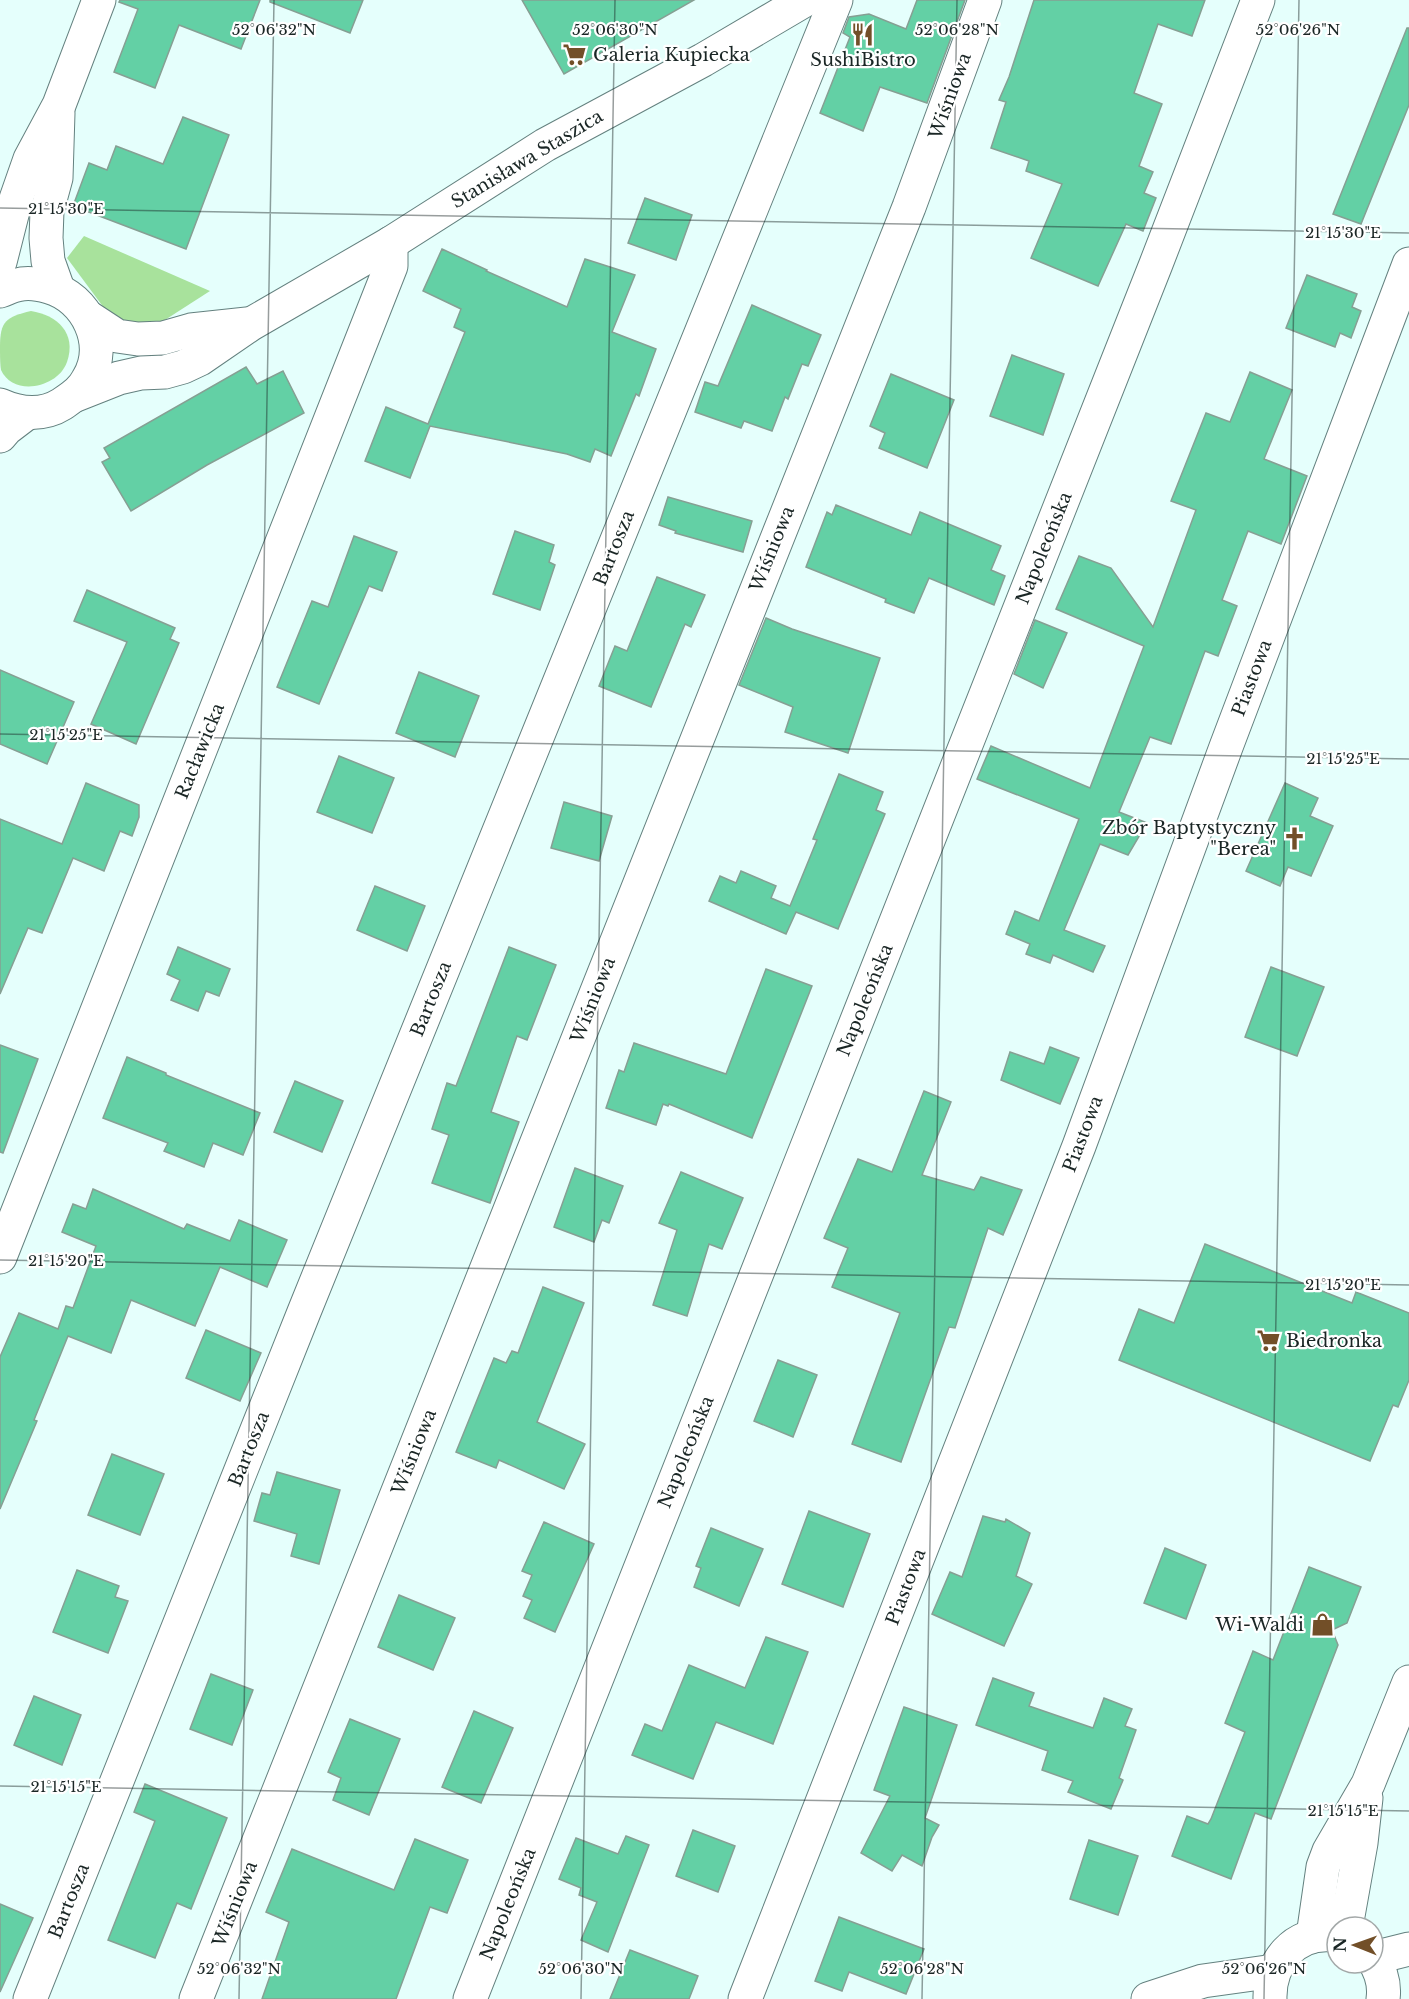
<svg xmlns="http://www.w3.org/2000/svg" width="1409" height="1999" font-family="'Libre Baskerville',serif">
<rect width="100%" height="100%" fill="#e5fffc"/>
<g fill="#a8e29c">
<path d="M 84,236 L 210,291 L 154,327 L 127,322 L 107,312 L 67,258 Z"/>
<path d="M 31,311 C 57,315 77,333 67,362 C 58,388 13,397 1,370 C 0,364 0,353 0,347 C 0,321 6,317 31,311 Z"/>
</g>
<g fill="#63d0a5" stroke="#869f93" stroke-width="1.5">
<path d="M 120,0 L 260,0 L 241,49 L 179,25 L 155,88 L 114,72 L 138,9 L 119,2 Z"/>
<path d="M 270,0 L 363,0 L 350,33 L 270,2 Z"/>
<path d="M 522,0 L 694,0 L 564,74 Z"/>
<path d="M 917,0 L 965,0 L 927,103 L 880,87 L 863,131 L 820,113 L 850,37 L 843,33 L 849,17 L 869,14 L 906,29 Z"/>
<path d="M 1034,0 L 1205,0 L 1192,36 L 1158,24 L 1134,93 L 1162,104 L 1139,166 L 1153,172 L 1144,193 L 1156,198 L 1143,231 L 1126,224 L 1098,286 L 1031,258 L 1062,184 L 1026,171 L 1029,161 L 991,148 L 1006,102 L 999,100 L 1009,77 Z"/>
<path d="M 1407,28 L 1409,28 L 1409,105 L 1361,224 L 1333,214 Z"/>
<path d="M 183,117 L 229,135 L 186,249 L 73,206 L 89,163 L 107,170 L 116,146 L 163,164 Z"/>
<path d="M 645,198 L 692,215 L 676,260 L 628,243 Z"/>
<path d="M 442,249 L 487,270 L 486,271 L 567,307 L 585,259 L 635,275 L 612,332 L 656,349 L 639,396 L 636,394 L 611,456 L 595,449 L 590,462 L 567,454 L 430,426 L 410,478 L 365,461 L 386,407 L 428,424 L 465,332 L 454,327 L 461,309 L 423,291 Z"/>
<path d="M 1307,275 L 1357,294 L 1352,307 L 1361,311 L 1351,338 L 1340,333 L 1335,347 L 1286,328 Z"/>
<path d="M 752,305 L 821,335 L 808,366 L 802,364 L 788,399 L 785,397 L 772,431 L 744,421 L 741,428 L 695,412 L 705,382 L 718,386 Z"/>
<path d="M 1012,355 L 1064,374 L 1043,435 L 990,416 Z"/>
<path d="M 246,367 L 257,384 L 283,371 L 304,413 L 207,465 L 131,511 L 102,462 L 110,458 L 104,448 Z"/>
<path d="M 1250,372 L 1292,390 L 1264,459 L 1307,476 L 1281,544 L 1248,531 L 1222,600 L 1237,606 L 1218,656 L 1205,651 L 1171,744 L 1150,737 L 1119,812 L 1147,823 L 1128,855 L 1100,844 L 1064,930 L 1105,946 L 1093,972 L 1053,955 L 1050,963 L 1026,954 L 1030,944 L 1006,934 L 1015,911 L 1039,921 L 1079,819 L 977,779 L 991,746 L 1090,788 L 1144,646 L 1056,609 L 1079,556 L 1111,568 L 1153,627 L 1196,510 L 1171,501 L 1206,413 L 1230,422 Z"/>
<path d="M 891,374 L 954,400 L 927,468 L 879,448 L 885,433 L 870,426 Z"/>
<path d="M 668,497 L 752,521 L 743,552 L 675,533 L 676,531 L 659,525 Z"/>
<path d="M 836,505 L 911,535 L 920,512 L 1001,546 L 991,570 L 1005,576 L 994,605 L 929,578 L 914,613 L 885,602 L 886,599 L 806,567 L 827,512 L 832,515 Z"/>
<path d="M 515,531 L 554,545 L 549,562 L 555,565 L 540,610 L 493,594 Z"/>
<path d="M 354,536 L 397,552 L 382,591 L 369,586 L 319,704 L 277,687 L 312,601 L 328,607 Z"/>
<path d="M 657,577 L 705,595 L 691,627 L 685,624 L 651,707 L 599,686 L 615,646 L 627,651 Z"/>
<path d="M 87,590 L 175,628 L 170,639 L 179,643 L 136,744 L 91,724 L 127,642 L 74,621 Z"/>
<path d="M 766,618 L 792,629 L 880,658 L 848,753 L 785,732 L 793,707 L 739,685 Z"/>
<path d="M 1035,620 L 1067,633 L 1043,688 L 1014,674 Z"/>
<path d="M 0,670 L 74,702 L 47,764 L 0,744 Z"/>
<path d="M 419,672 L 479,696 L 455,757 L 396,733 Z"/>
<path d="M 339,756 L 394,778 L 372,833 L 317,812 Z"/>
<path d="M 839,774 L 883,792 L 876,810 L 885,814 L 838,929 L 796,912 L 786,934 L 709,901 L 720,876 L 736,883 L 741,871 L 776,886 L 771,898 L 790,906 L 817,840 L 813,839 Z"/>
<path d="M 86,783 L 139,805 L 139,817 L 132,836 L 120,831 L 104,871 L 73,858 L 42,933 L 28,928 L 0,994 L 0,819 L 62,844 Z"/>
<path d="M 1285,783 L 1318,798 L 1310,816 L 1333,826 L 1311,876 L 1288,867 L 1280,886 L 1246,871 Z"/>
<path d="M 564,802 L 612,816 L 599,861 L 551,848 Z"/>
<path d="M 375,886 L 425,906 L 407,951 L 357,930 Z"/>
<path d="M 178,947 L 230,969 L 219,996 L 206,991 L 198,1011 L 171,1000 L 180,980 L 167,974 Z"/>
<path d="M 509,947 L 556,965 L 527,1040 L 517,1036 L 491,1112 L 519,1122 L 490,1203 L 432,1183 L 449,1135 L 432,1129 L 447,1083 L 456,1086 Z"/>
<path d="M 1271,967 L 1324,987 L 1297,1056 L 1245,1037 Z"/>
<path d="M 766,969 L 812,986 L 752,1138 L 669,1104 L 668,1106 L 663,1104 L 656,1125 L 606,1108 L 619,1070 L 624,1072 L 634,1043 L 726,1074 Z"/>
<path d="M 0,1045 L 38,1059 L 3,1153 L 0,1152 Z"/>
<path d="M 1050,1047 L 1079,1058 L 1060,1104 L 1001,1080 L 1010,1052 L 1044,1064 Z"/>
<path d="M 127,1057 L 166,1073 L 166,1075 L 260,1113 L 243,1155 L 213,1143 L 204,1167 L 164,1151 L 168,1143 L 103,1118 Z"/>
<path d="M 295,1081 L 343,1101 L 322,1152 L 274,1132 Z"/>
<path d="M 924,1091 L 951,1102 L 922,1175 L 974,1190 L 981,1177 L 1022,1190 L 1003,1235 L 988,1228 L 955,1328 L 949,1327 L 901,1462 L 852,1444 L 900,1313 L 832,1287 L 848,1248 L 824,1238 L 858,1159 L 892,1172 Z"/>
<path d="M 575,1168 L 623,1186 L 609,1223 L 602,1220 L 594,1242 L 554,1227 Z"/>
<path d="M 681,1172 L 743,1198 L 722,1249 L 709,1244 L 687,1316 L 653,1305 L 677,1230 L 659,1223 Z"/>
<path d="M 93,1189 L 184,1229 L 187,1224 L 230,1241 L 239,1220 L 287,1240 L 267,1287 L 220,1267 L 195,1326 L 131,1300 L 111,1353 L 68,1336 L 34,1420 L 37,1421 L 0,1509 L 0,1357 L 19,1313 L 58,1329 L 66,1306 L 73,1308 L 96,1246 L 62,1232 L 73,1204 L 86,1209 Z"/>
<path d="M 1205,1244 L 1352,1303 L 1356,1292 L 1409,1313 L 1409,1380 L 1398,1407 L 1393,1405 L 1370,1461 L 1119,1360 L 1139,1309 L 1174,1323 Z"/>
<path d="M 543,1287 L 584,1303 L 537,1422 L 585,1444 L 564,1489 L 499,1460 L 496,1468 L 456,1452 L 494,1358 L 506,1363 L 512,1351 L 518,1353 Z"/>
<path d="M 206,1330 L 261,1353 L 240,1401 L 186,1378 Z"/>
<path d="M 778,1360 L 817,1375 L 793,1437 L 754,1421 Z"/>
<path d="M 112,1454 L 164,1474 L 140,1535 L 88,1515 Z"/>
<path d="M 277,1472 L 340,1490 L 319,1564 L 291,1556 L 297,1534 L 254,1521 L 262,1493 L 270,1495 Z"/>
<path d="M 809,1511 L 870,1534 L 843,1607 L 782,1584 Z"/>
<path d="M 983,1516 L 1005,1522 L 1006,1519 L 1030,1533 L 1016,1576 L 1032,1584 L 1004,1646 L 932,1614 L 950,1572 L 962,1577 Z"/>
<path d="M 544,1522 L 594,1544 L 555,1632 L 524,1618 L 532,1600 L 523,1596 L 532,1575 L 522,1571 Z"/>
<path d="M 711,1528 L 763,1549 L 739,1606 L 694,1587 L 701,1568 L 696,1566 Z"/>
<path d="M 1165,1548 L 1206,1565 L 1186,1619 L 1144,1603 Z"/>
<path d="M 1309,1567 L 1361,1587 L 1347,1623 L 1332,1630 L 1338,1645 L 1271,1819 L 1255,1813 L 1231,1879 L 1172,1856 L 1187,1816 L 1208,1824 L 1211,1819 L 1245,1732 L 1225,1723 L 1253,1651 L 1273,1660 Z"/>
<path d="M 77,1570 L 119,1586 L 115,1597 L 128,1601 L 108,1653 L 53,1632 Z"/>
<path d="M 399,1595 L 455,1618 L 433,1670 L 378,1647 Z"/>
<path d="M 766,1637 L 808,1652 L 773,1744 L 716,1722 L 693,1779 L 632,1755 L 645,1724 L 662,1731 L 689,1665 L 745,1688 Z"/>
<path d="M 211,1674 L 253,1690 L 232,1745 L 190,1729 Z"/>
<path d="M 993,1678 L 1034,1693 L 1029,1706 L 1093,1728 L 1104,1698 L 1132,1709 L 1125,1726 L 1136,1730 L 1119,1778 L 1123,1780 L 1111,1809 L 1068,1792 L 1073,1781 L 1042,1770 L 1048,1751 L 976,1725 Z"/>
<path d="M 34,1696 L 81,1715 L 62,1765 L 14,1745 Z"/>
<path d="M 904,1707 L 957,1725 L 925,1818 L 939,1825 L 932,1837 L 922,1866 L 902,1855 L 892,1871 L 861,1853 L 890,1796 L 874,1790 Z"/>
<path d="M 474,1711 L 513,1728 L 481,1803 L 442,1787 Z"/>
<path d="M 350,1719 L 400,1739 L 369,1815 L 333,1800 L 341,1778 L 328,1772 Z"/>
<path d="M 145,1784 L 227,1818 L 191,1909 L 177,1903 L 155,1958 L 108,1940 L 155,1821 L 134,1812 Z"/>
<path d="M 693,1830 L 735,1846 L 718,1892 L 676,1876 Z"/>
<path d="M 626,1836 L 649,1845 L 608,1952 L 581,1940 L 597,1902 L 579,1895 L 581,1888 L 559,1879 L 576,1838 L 618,1854 Z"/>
<path d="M 415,1839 L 468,1860 L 447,1913 L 430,1907 L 396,1999 L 262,1999 L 289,1922 L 266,1912 L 292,1849 L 394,1890 Z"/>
<path d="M 1089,1840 L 1138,1856 L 1118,1915 L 1070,1899 Z"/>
<path d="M 0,1904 L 33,1918 L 0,1992 Z"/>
<path d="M 839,1917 L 924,1949 L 906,1994 L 849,1972 L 842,1991 L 815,1981 Z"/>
<path d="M 630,1950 L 698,1976 L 689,1999 L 610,1999 Z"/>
</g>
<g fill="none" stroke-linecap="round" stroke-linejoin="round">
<defs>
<g id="minor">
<path d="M 58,113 L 56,178 L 47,211 L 46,238 L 48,261 L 58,289"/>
<path d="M 0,262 L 16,199 L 30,159 L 59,105 L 99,0"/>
<path d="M 0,1257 L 391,266 L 391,243"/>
<path d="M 1346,1927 L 1361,1843 L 1366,1798"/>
<path d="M 1313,1936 L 1323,1867 L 1329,1851 L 1368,1784 L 1409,1682"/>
<path d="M 1373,1958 L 1409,1949"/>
<path d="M 1373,1959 C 1381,1971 1385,1985 1383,1999"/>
<path d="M 30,1999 L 304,1312 L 836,0"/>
<path d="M 196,1999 L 909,207 L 985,0"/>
<path d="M 470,1999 L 1156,264 L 1258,0"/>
<path d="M 745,1999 L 1079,1146 L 1226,747 L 1409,264"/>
<path d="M 1148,1999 L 1203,1981 L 1274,1971"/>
<path d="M 1270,1999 C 1269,1963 1294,1931 1333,1935"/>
</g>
<g id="major">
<path d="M 0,291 C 6,289 11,286 17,285 C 27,282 39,284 49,287 C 87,298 109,344 88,379 C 82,391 72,397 62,404 C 43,416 20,414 0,405"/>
<path d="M 88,317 L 117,336 L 138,339 L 163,338 L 191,330 L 247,324"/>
<path d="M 76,395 L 119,378 L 141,373 L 165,372 L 183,367 L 200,359 L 251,324 L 391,243 L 545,145 L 703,60 L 805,0"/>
<path d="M 0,436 L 6,429 L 27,413"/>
</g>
</defs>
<use href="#minor" stroke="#64817f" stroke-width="35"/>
<use href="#major" stroke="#64817f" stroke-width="35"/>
<use href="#minor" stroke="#fff" stroke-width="33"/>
<use href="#major" stroke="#fff" stroke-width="33"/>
</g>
<path fill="none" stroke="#1a2625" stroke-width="1.5" stroke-opacity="0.45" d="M 0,208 L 1409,233M 0,734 L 1409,759M 0,1260 L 1409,1285M 0,1786 L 1409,1811M 239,1999 L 274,0M 581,1999 L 615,0M 922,1999 L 957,0M 1264,1999 L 1299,0"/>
<defs>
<symbol id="restaurant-bare" viewBox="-9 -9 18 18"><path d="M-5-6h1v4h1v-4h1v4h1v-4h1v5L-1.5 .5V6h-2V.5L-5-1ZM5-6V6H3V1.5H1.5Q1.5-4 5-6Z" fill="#724f28" stroke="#fff" stroke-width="2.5" paint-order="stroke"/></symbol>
<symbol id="supermarket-bare" viewBox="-9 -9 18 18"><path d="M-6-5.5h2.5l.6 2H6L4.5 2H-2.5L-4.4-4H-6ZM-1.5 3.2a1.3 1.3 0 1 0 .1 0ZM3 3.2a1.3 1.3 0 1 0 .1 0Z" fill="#724f28" stroke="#fff" stroke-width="2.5" paint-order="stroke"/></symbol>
<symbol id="church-bare" viewBox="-9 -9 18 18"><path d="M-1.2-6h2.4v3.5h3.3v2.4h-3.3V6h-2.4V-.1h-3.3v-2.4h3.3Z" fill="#724f28" stroke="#fff" stroke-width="2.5" paint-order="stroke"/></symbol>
<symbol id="shop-bare" viewBox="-9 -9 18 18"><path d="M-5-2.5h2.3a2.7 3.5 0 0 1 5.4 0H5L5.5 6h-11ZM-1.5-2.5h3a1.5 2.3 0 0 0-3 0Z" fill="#724f28" stroke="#fff" stroke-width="2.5" paint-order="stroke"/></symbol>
</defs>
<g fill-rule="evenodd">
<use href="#restaurant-bare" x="846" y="18" width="33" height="33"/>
<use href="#supermarket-bare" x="558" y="38" width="33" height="33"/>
<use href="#church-bare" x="1278" y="822" width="33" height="33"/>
<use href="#supermarket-bare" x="1252" y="1324" width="33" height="33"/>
<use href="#shop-bare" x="1306" y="1608" width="33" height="33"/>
</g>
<g text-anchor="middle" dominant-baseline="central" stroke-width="4.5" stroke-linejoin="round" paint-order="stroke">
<g font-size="18" fill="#1a2625" stroke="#fff" text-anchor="start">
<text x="593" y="55">Galeria Kupiecka</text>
<text x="863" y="60" text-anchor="middle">SushiBistro</text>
<text x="1276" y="828" text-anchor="end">Zbór Baptystyczny<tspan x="1276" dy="21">"Berea"</tspan></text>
<text x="1286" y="1341">Biedronka</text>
<text x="1304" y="1625" text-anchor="end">Wi-Waldi</text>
</g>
<g font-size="18" fill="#1a2625" stroke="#fff">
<text transform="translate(950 96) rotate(-70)">Wiśniowa</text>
<text transform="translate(527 159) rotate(-31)">Stanisława Staszica</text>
<text transform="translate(614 548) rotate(-68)">Bartosza</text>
<text transform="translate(1044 548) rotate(-68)">Napoleońska</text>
<text transform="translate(772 549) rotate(-68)">Wiśniowa</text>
<text transform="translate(1252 678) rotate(-69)">Piastowa</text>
<text transform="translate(200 751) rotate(-68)">Racławicka</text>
<text transform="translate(431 999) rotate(-68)">Bartosza</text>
<text transform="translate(593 1000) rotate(-68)">Wiśniowa</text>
<text transform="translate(865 1000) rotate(-68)">Napoleońska</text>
<text transform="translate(1083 1134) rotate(-69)">Piastowa</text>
<text transform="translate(249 1449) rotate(-68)">Bartosza</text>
<text transform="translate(414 1452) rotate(-68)">Wiśniowa</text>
<text transform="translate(686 1452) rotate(-68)">Napoleońska</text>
<text transform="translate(906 1587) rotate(-69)">Piastowa</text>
<text transform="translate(69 1901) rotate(-68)">Bartosza</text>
<text transform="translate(235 1904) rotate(-68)">Wiśniowa</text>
<text transform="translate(508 1904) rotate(-68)">Napoleońska</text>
</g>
</g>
<g font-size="15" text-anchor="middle" fill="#1a2625" stroke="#fff" stroke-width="4.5" stroke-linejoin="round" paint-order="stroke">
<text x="274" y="35">52°06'32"N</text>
<text x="615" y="35">52°06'30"N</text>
<text x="957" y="35">52°06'28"N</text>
<text x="1298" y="35">52°06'26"N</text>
<text x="66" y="214">21°15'30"E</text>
<text x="1343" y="238">21°15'30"E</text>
<text x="66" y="740">21°15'25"E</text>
<text x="1343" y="764">21°15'25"E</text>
<text x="66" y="1266">21°15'20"E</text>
<text x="1343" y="1290">21°15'20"E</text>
<text x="66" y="1792">21°15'15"E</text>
<text x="1343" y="1816">21°15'15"E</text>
<text x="239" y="1974">52°06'32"N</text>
<text x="581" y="1974">52°06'30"N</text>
<text x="922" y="1974">52°06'28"N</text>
<text x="1264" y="1974">52°06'26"N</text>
</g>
<g transform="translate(1355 1945) rotate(271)"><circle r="28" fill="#ffffff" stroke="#a3a8a8" stroke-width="1.5"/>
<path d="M0-4.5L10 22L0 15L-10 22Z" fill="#724f28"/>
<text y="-9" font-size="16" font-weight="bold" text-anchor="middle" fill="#1a2625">N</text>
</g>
</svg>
